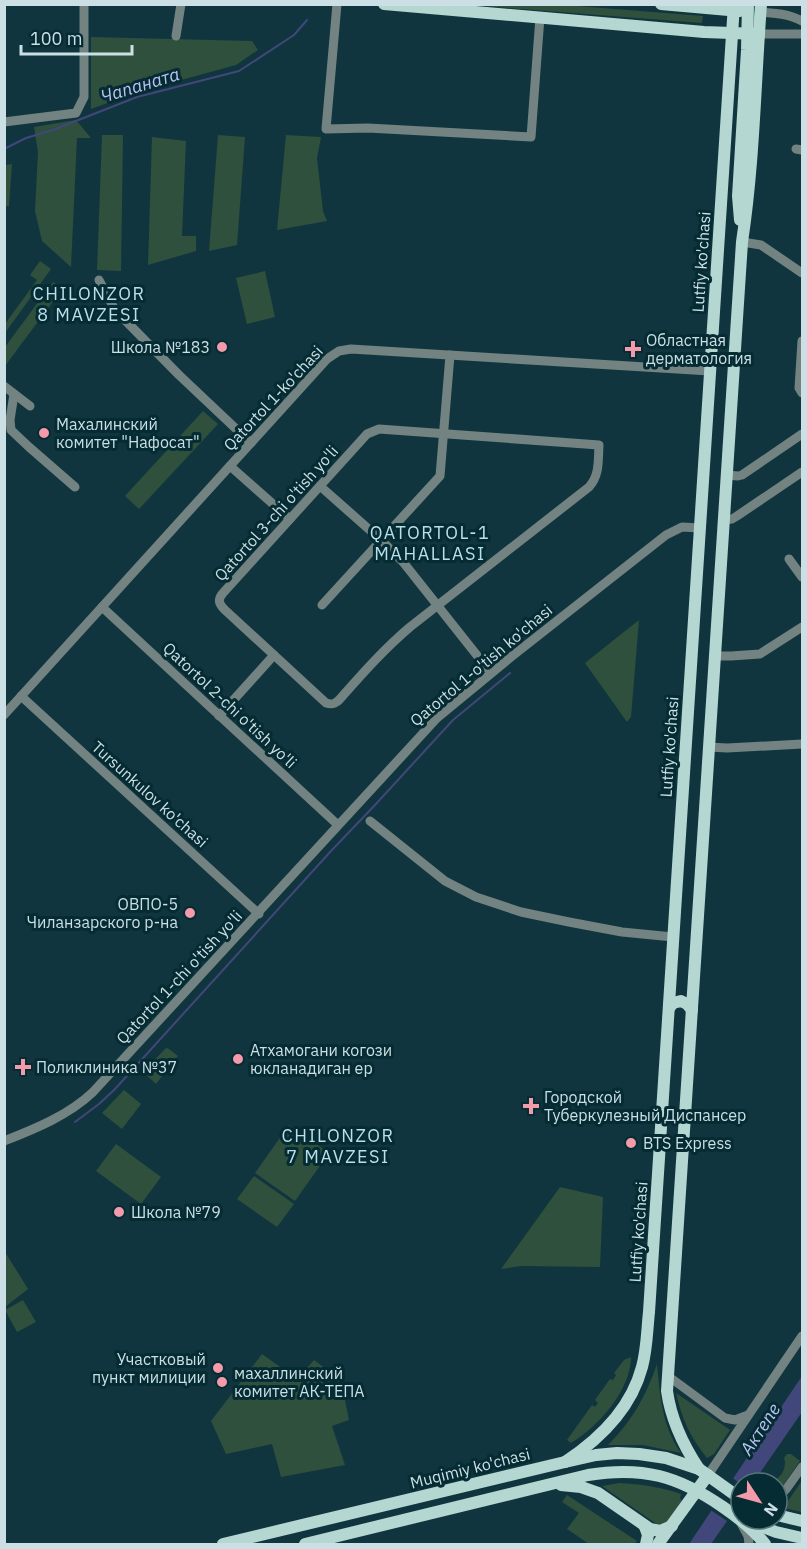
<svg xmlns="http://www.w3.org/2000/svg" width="807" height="1549" font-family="'IBM Plex Sans',sans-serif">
<rect width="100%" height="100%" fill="#11353e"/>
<g fill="#2e503c">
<path d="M 470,5 L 565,5 L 703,16 L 702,23 Z"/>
<path d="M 91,37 L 252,41 L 258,50 L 236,65 L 134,93 L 91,109 Z"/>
<path d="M 76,120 L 91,138 L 77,138 L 71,267 L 42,241 L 35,211 L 38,152 L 34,127 Z"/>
<path d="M 102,135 L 123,135 L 121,271 L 97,270 Z"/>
<path d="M 218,135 L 245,137 L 237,245 L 209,251 Z"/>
<path d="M 286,135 L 321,137 L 317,158 L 323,211 L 327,221 L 277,230 Z"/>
<path d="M 152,137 L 186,141 L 182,236 L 196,236 L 196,251 L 148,265 Z"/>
<path d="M 12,164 L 9,206 L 5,206 L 6,165 Z"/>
<path d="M 40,261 L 51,269 L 5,333 L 5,324 L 37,280 L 30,275 Z"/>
<path d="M 265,271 L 275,317 L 247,324 L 236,278 Z"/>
<path d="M 53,282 L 63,288 L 5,366 L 5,347 Z"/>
<path d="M 203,411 L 218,424 L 139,509 L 125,496 Z"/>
<path d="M 639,620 L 631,717 L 627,722 L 585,663 Z"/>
<path d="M 166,1048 L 169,1049 L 178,1056 L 156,1084 L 143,1072 Z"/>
<path d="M 124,1090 L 141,1104 L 122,1129 L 102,1113 Z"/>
<path d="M 289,1125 L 329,1153 L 295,1201 L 255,1173 Z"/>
<path d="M 116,1144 L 161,1177 L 141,1204 L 96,1171 Z"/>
<path d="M 254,1176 L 294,1204 L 277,1227 L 237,1199 Z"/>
<path d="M 560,1187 L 603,1197 L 600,1267 L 521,1266 L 501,1269 Z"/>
<path d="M 5,1252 L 28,1289 L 5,1307 L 4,1307 Z"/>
<path d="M 23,1300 L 36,1322 L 17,1332 L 5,1310 Z"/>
<path d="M 262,1354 L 297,1379 L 314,1360 L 341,1380 L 349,1420 L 332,1426 L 345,1465 L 281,1477 L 272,1444 L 226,1454 L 211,1421 Z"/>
<path d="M 631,1357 C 631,1390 598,1427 571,1443 L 567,1440 L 592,1405 L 595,1407 L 598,1403 L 595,1400 L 610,1379 L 613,1380 L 616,1375 L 614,1373 L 624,1360 Z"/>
<path d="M 657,1364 C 660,1396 662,1426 681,1453 L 643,1445 L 608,1445 C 632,1421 646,1396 657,1364 Z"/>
<path d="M 676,1393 L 730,1430 L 714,1454 L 707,1458 C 690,1437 682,1419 676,1393 Z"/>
<path d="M 787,1454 L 791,1454 L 800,1461 L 777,1494 L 777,1483 L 765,1483 C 776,1480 784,1477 785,1463 C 785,1456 782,1461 787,1454 Z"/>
<path d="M 801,1482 L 802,1484 L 802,1512 L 780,1507 L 788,1501 Z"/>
<path d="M 619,1483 C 640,1484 661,1487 681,1494 L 680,1498 L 682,1501 L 667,1524 L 658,1525 L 602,1486 Z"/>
<path d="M 567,1495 L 637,1541 L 634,1544 L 589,1544 L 567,1529 L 579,1513 L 562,1502 Z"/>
</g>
<path fill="#41477b" d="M 802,1376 L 802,1412 L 753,1483 L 741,1483 L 741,1501 L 711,1544 L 689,1544 Z"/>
<path fill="#11353e" d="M 731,1477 L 741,1484 L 741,1506 L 730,1523 L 709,1509 Z"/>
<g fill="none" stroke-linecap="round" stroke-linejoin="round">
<g stroke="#41477b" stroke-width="2">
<path d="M 4,149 L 26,138 L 53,130 L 137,97 L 239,71 L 294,35 L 307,20"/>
<path d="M 75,1122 L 99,1104 L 115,1089 L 331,851 L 375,805 L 453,720 L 510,673"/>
</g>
<g stroke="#728381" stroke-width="9">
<path d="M 337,4 L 326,129 L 368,128 L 531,137 L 540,17"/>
<path d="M 760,12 C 775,13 789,14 802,21"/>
<path d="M 759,34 L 802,34"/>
<path d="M 176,36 L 181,4"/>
<path d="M 4,122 L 76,113 L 84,97 L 84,4"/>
<path d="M 796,149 L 802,150"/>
<path d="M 742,242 L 761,245 L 802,273"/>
<path d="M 99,280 L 115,310 L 179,375 L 251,443"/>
<path d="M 802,341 L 799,388 L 802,393"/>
<path d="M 4,386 L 30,406"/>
<path d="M 14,394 L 10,420 L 11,430 L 29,447 L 75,487"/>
<path d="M 379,429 L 599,445 C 598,460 600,475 589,487 L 410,627 C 384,649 362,674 339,700 C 335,704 332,705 326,703 L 225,610 C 219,604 217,600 223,593 L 367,434 Z"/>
<path d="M 230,466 L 290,519"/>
<path d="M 727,475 L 738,476 L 742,475 L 802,434"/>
<path d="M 320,486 L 381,540 L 403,562 L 491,673"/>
<path d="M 724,520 L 732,519 L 737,516 L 802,472"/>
<path d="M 789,559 L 802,577"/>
<path d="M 322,605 L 440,476 L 450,355"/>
<path d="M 102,607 L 338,825"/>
<path d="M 715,656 L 731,656 L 760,654 L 802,627"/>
<path d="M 21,696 L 259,914"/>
<path d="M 4,715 L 327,359 L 339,351 L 351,349 L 710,371"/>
<path d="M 219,716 L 274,655"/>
<path d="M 709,747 L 727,748 L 802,744"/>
<path d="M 370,821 L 445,881 L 476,897 L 521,912 L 569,922 L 622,932 L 673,937"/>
<path d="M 4,1141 C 35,1129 69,1115 93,1092 L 437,718 L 511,657 L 666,535 L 682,527 L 700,528"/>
<path d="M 668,1376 L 725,1418 L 735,1420 L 748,1415"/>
<path d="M 708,1475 L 802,1336"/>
<path d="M 777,1499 L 787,1488 L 802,1467"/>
<path d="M 741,1523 L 748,1536 L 749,1544"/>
</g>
<g stroke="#b4d7d2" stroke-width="12">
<path d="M 384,4 L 704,32 L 759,34"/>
<path d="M 661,4 L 740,11"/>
<path d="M 740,220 L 738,196 L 747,50 L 748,4"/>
<path d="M 669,1008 L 673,1003 L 681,1001 L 687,1004 L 692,1010"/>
<path d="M 565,1462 C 600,1439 631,1409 642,1367 C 647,1349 647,1330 649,1312 L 734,4"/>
<path d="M 699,1469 C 683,1445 671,1420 667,1391 L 742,242 C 754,163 755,84 761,4"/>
<path d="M 561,1485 L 581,1487 L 598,1493 L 650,1529 L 660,1531 L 672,1526"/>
<path d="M 777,1515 L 802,1521"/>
<path d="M 747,1521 L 776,1532 L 802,1538"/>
<path d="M 645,1527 L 648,1535 L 646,1544"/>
<path d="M 223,1544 L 565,1462 L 596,1455 L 617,1453 L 639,1454 L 666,1458 L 699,1469 L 741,1499"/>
<path d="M 305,1544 L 588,1475 C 643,1466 678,1476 723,1507 C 739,1518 753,1529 765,1544"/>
<path d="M 658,1544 L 708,1475"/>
</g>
</g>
<g fill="#f39aab" stroke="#052b33" stroke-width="2">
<circle cx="222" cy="347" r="6"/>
<path d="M630 340h6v6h6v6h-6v6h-6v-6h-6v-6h6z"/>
<circle cx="44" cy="433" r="6"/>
<circle cx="190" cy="913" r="6"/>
<circle cx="238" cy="1059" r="6"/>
<path d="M20 1058h6v6h6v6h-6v6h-6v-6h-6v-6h6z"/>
<path d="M528 1097h6v6h6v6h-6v6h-6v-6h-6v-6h6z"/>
<circle cx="631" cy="1143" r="6"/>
<circle cx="119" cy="1212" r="6"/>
<circle cx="218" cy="1368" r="6"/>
<circle cx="222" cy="1382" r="6"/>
</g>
<g text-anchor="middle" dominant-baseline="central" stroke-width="6" stroke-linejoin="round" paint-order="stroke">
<g font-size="16" fill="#ccdfe5" stroke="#052b33">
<text transform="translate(701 262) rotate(-86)">Lutfiy ko'chasi</text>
<text transform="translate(273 398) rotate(-47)">Qatortol 1-ko'chasi</text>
<text transform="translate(276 513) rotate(-48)">Qatortol 3-chi o'tish yo'li</text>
<text transform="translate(481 665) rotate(-40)">Qatortol 1-o'tish ko'chasi</text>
<text transform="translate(230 705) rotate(43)">Qatortol 2-chi o'tish yo'li</text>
<text transform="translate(669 747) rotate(-86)">Lutfiy ko'chasi</text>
<text transform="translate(150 794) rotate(42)">Tursunkulov ko'chasi</text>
<text transform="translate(179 977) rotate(-47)">Qatortol 1-chi o'tish yo'li</text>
<text transform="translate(638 1232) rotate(-86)">Lutfiy ko'chasi</text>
<text transform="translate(470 1468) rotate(-14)">Muqimiy ko'chasi</text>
</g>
<g font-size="16" fill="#ccdfe5" stroke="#052b33" text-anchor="start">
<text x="646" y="340">Областная<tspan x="646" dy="18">дерматология</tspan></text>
<text x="210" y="347" text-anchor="end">Школа №183</text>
<text x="56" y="424">Махалинский<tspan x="56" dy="18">комитет "Нафосат"</tspan></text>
<text x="178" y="904" text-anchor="end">ОВПО-5<tspan x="178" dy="18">Чиланзарского р-на</tspan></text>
<text x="250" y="1050">Атхамогани когози<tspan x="250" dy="18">юкланадиган ер</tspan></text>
<text x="36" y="1067">Поликлиника №37</text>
<text x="544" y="1097">Городской<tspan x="544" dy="18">Туберкулезный Диспансер</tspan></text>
<text x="643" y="1143">BTS Express</text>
<text x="131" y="1212">Школа №79</text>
<text x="206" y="1359" text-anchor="end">Участковый<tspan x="206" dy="18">пункт милиции</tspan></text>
<text x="234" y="1373">махаллинский<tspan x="234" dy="18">комитет АК-ТЕПА</tspan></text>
</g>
<g font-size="18" font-style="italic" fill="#bac2f4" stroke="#052b33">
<text transform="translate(140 85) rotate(-17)">Чапаната</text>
<text transform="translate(760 1429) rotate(-57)">Актепе</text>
</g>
<g font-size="18" letter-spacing="1.5" fill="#b9dfeb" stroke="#052b33">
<text x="89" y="293">CHILONZOR<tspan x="89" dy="21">8 MAVZESI</tspan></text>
<text x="430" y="532">QATORTOL-1<tspan x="430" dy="21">MAHALLASI</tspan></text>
<text x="338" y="1135">CHILONZOR<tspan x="338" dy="21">7 MAVZESI</tspan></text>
</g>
</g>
<rect width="807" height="1549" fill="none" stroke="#ccdfe5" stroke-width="12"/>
<g transform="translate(759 1501) rotate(126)"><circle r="28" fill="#052b33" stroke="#55737a" stroke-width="1.5"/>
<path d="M0-4.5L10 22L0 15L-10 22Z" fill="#f39aab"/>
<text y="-9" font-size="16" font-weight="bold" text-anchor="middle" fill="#ccdfe5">N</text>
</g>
<path d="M21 45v9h111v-9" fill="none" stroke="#ccdfe5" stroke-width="3"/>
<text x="30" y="45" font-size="18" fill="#ccdfe5" stroke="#052b33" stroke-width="4.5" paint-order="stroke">100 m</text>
</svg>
